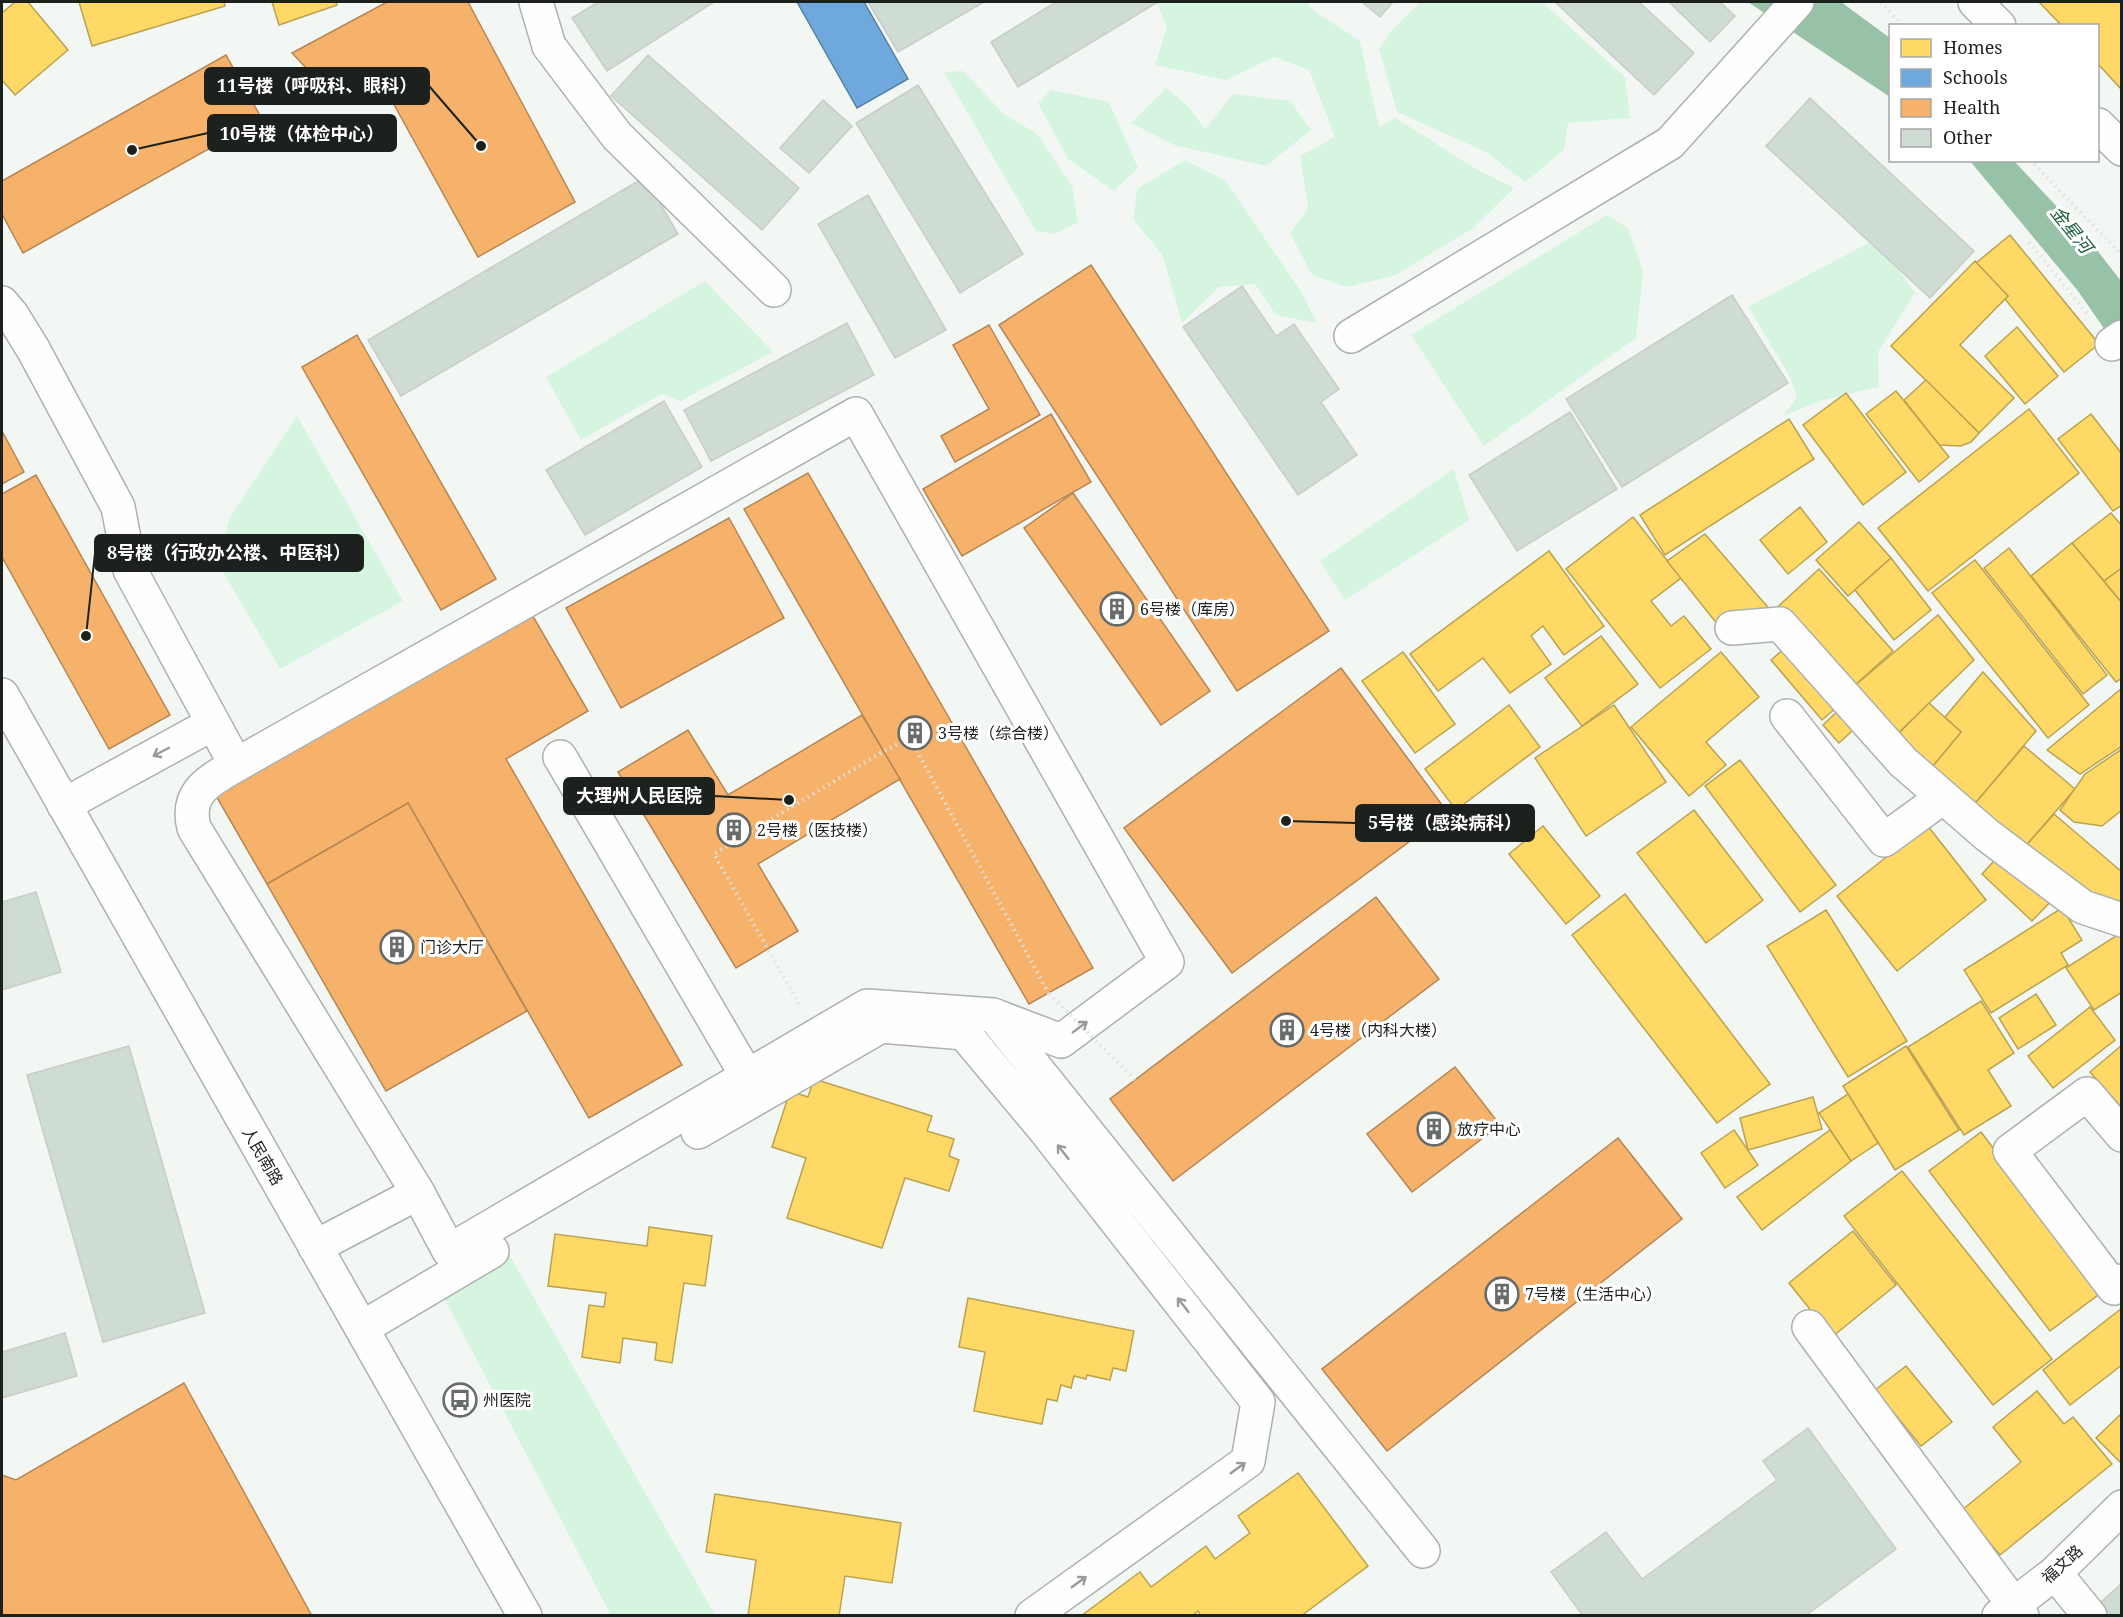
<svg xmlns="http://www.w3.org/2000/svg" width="2123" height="1617" font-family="'Noto Serif','Noto Sans SC',serif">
<rect width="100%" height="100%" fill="#f2f7f3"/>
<g fill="#d6f5e0">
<path d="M 1157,2 L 1306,2 L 1316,12 L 1360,41 L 1379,127 L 1396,118 L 1474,168 L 1514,188 L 1473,228 L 1396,275 L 1347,287 L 1312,275 L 1290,233 L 1308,208 L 1300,156 L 1335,137 L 1309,70 L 1274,57 L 1226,80 L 1155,65 L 1167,27 Z"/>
<path d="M 1420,2 L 1542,2 L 1625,77 L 1630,118 L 1568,123 L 1564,150 L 1525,182 L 1486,152 L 1397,112 L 1379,49 L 1392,30 Z"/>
<path d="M 963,71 L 1004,114 L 1037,134 L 1072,186 L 1078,222 L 1055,234 L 1036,231 L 944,72 Z"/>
<path d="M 1166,88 L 1187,105 L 1205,129 L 1233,94 L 1290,101 L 1311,130 L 1266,166 L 1174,145 L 1131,123 Z"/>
<path d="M 1051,90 L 1109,102 L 1138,168 L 1114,191 L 1068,159 L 1038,103 Z"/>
<path d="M 1185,160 L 1225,180 L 1300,290 L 1317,323 L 1276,315 L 1255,284 L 1219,287 L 1182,323 L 1163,256 L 1134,220 L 1137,189 Z"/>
<path d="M 1607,215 L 1628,228 L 1643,272 L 1636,338 L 1484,446 L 1411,335 Z"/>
<path d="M 1876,239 L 1915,293 L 1878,352 L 1879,387 L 1823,400 L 1783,416 L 1797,398 L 1790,377 L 1748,307 Z"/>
<path d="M 705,281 L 773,352 L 680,401 L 661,394 L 581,440 L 546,377 Z"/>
<path d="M 297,416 L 403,601 L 280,669 L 217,562 L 229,519 Z"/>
<path d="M 1454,469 L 1469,520 L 1345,600 L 1320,561 Z"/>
<path d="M 507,1251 L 715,1615 L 611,1615 L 441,1292 Z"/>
</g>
<g fill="#98c2a7">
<path d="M 1748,2 L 1841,2 L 1890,38 L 1890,97 Z"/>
<path d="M 1970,161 L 2014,161 L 2093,245 L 2121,281 L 2121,353 L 2078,291 Z"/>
</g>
<g fill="#ffd966" stroke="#bba250" stroke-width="1.5">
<path d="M 15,2 L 28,2 L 68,50 L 15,95 L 2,80 L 2,13 Z"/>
<path d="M 79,2 L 224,2 L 225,6 L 92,46 Z"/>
<path d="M 272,2 L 336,2 L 337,5 L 279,25 Z"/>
<path d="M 2039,2 L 2122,2 L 2122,90 L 2098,64 L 2098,26 L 2062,26 Z"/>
<path d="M 2010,235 L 2099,344 L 2064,372 L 2005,299 L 2008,296 L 1976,263 Z"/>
<path d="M 1975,261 L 2008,296 L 1960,345 L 2014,398 L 1979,433 L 1891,346 Z"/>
<path d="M 2017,327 L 2058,376 L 2025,404 L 1985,356 Z"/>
<path d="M 1926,380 L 1979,433 L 1971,442 L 1961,446 L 1939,445 L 1904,400 Z"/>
<path d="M 1896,391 L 1949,457 L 1919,482 L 1866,414 Z"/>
<path d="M 1846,393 L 1906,472 L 1863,505 L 1803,425 Z"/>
<path d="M 2029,409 L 2079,473 L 1928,591 L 1878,528 Z"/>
<path d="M 2091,414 L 2122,454 L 2122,505 L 2113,511 L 2058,439 Z"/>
<path d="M 1789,419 L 1814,459 L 1665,555 L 1640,515 Z"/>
<path d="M 1800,507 L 1827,542 L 1788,574 L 1760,540 Z"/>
<path d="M 2111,513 L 2122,526 L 2122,568 L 2104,581 L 2072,543 Z"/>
<path d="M 1633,517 L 1681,578 L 1651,601 L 1671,626 L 1684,616 L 1711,649 L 1660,688 L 1566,569 Z"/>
<path d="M 1859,522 L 1891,558 L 1848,596 L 1816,560 Z"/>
<path d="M 1705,534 L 1772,612 L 1718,625 L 1667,561 Z"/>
<path d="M 2072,543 L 2122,603 L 2122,678 L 2116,682 L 2031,576 Z"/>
<path d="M 2009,548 L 2107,675 L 2083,694 L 1984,568 Z"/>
<path d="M 1549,551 L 1604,626 L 1564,655 L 1543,626 L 1531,636 L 1551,664 L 1510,693 L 1483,658 L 1438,691 L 1410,654 Z"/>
<path d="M 1891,558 L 1931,610 L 1894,640 L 1855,590 Z"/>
<path d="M 1975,560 L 2089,705 L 2048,738 L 1932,593 Z"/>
<path d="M 2122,568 L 2122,603 L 2104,581 Z"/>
<path d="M 1819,569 L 1893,651 L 1845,694 L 1772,612 Z"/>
<path d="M 1938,615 L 1974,660 L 1889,742 L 1845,694 Z"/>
<path d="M 1601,636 L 1638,684 L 1582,726 L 1545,678 Z"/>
<path d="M 1794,640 L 1845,700 L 1822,720 L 1771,660 Z"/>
<path d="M 1403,652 L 1455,724 L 1415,753 L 1362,681 Z"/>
<path d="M 1721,652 L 1759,697 L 1706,742 L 1726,765 L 1689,796 L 1631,727 Z"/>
<path d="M 1983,672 L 2036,731 L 1973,806 L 1928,772 L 1961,732 L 1945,717 Z"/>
<path d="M 2122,688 L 2122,746 L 2080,774 L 2047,750 Z"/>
<path d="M 1846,703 L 1863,721 L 1839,743 L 1823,725 Z"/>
<path d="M 1929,703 L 1961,732 L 1928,772 L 1891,741 Z"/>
<path d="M 1509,705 L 1540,747 L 1456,810 L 1425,769 Z"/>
<path d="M 1614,705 L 1666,782 L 1586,836 L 1535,758 Z"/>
<path d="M 2024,746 L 2075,789 L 2024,848 L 1973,806 Z"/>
<path d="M 2122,749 L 2122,810 L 2102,826 L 2074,822 L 2060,810 L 2085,774 Z"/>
<path d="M 1740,760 L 1836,885 L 1800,912 L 1705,786 Z"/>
<path d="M 1694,810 L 1763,900 L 1706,943 L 1637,853 Z"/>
<path d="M 2054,814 L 2122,872 L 2122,902 L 2118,906 L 2084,900 L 2024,848 Z"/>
<path d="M 1927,825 L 1986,900 L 1897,971 L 1837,896 Z"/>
<path d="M 1543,826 L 1600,896 L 1566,924 L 1509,854 Z"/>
<path d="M 2003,851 L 2054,898 L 2032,921 L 1982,874 Z"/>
<path d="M 1625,894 L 1770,1084 L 1717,1123 L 1572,935 Z"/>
<path d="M 2062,908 L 2082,940 L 2061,953 L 2068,965 L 1991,1013 L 1964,970 Z"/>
<path d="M 1826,910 L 1907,1041 L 1848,1077 L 1767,946 Z"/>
<path d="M 2122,932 L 2122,992 L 2094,1010 L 2066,968 Z"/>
<path d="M 2036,994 L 2056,1025 L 2018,1049 L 1999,1018 Z"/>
<path d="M 1981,1001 L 2014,1053 L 1988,1070 L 2011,1106 L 1964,1135 L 1908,1047 Z"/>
<path d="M 2090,1007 L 2115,1040 L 2053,1088 L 2028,1056 Z"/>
<path d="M 2122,1045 L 2122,1108 L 2090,1072 Z"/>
<path d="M 1906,1046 L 1959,1130 L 1895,1170 L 1843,1086 Z"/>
<path d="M 814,1079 L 932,1116 L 927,1131 L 954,1139 L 949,1156 L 959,1160 L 949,1191 L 905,1178 L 882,1248 L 787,1218 L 806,1158 L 772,1147 L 790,1091 L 808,1097 Z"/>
<path d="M 1848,1094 L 1878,1143 L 1851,1161 L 1819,1113 Z"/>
<path d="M 1813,1097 L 1822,1129 L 1748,1150 L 1740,1118 Z"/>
<path d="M 1734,1130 L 1758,1165 L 1725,1188 L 1701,1153 Z"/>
<path d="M 1830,1130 L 1851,1161 L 1762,1230 L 1737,1197 Z"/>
<path d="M 1981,1132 L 2102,1292 L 2050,1331 L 1929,1171 Z"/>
<path d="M 1902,1171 L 2052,1359 L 1993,1405 L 1844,1216 Z"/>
<path d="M 649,1227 L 712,1236 L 705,1286 L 684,1283 L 672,1363 L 655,1360 L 657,1343 L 623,1338 L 620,1363 L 582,1357 L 589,1305 L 604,1307 L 606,1293 L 548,1286 L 555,1234 L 647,1246 Z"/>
<path d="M 1853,1231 L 1896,1285 L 1832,1337 L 1789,1283 Z"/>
<path d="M 968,1298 L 1134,1331 L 1126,1371 L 1113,1368 L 1110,1380 L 1087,1375 L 1086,1379 L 1074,1376 L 1071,1388 L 1061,1385 L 1057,1401 L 1047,1399 L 1042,1424 L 974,1411 L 985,1352 L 959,1347 Z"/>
<path d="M 2122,1308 L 2122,1365 L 2070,1405 L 2043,1370 Z"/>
<path d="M 1906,1366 L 1952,1422 L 1921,1446 L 1875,1390 Z"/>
<path d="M 2037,1391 L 2064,1424 L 2073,1417 L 2112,1464 L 2000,1555 L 1962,1510 L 2021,1462 L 1993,1427 Z"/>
<path d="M 2122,1413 L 2122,1464 L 2096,1438 Z"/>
<path d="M 1298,1473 L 1368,1566 L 1301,1616 L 1201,1616 L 1198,1611 L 1192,1616 L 1081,1616 L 1140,1572 L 1151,1587 L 1206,1546 L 1215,1559 L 1250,1533 L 1238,1516 Z"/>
<path d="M 715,1494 L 901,1523 L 892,1583 L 845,1576 L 839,1616 L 748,1616 L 756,1560 L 706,1552 Z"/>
</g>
<path fill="#6fa8dc" stroke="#5680a3" stroke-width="1.5" d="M 797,2 L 864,2 L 908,79 L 857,108 Z"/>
<g fill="#f6b26b" stroke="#b58654" stroke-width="1.5">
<path d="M 387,2 L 468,2 L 575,202 L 478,257 L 386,90 L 359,73 L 326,89 L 292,53 Z"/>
<path d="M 226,55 L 262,119 L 23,253 L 2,214 L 2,181 Z"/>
<path d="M 1091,265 L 1329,631 L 1237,691 L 999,325 Z"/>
<path d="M 989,325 L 1040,415 L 955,462 L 941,436 L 989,409 L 953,345 Z"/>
<path d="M 357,335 L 496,579 L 441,610 L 302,367 Z"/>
<path d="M 1051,414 L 1091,482 L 962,556 L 923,489 Z"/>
<path d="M 2,431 L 24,472 L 2,484 Z"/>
<path d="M 808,473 L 1093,968 L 1029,1004 L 744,509 Z"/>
<path d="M 36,475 L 170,715 L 109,749 L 2,557 L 2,494 Z"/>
<path d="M 1073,493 L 1210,691 L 1161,725 L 1024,528 Z"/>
<path d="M 729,518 L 784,618 L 621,708 L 566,608 Z"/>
<path d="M 531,613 L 588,711 L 506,759 L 682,1065 L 589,1118 L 408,803 L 267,884 L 215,794 Z"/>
<path d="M 1341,668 L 1448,813 L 1232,973 L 1124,828 Z"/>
<path d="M 862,715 L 900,779 L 758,864 L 798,931 L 736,968 L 618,772 L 688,730 L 728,795 Z"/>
<path d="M 408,803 L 527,1011 L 386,1091 L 267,884 Z"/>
<path d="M 1376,897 L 1439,979 L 1173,1181 L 1110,1099 Z"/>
<path d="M 1455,1067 L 1500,1125 L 1412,1192 L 1367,1134 Z"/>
<path d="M 1618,1138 L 1682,1219 L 1387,1451 L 1322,1369 Z"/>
<path d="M 184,1383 L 312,1616 L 2,1616 L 2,1475 L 16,1480 Z"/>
</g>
<g fill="#cedcd3" stroke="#c8cdc9" stroke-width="1.5">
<path d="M 598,2 L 714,2 L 607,71 L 572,18 Z"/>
<path d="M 868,2 L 984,2 L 898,52 Z"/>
<path d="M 1056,2 L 1158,2 L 1018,87 L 991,42 Z"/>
<path d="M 1362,2 L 1393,2 L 1380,17 Z"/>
<path d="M 1555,2 L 1639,2 L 1694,53 L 1654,95 Z"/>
<path d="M 1669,2 L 1720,2 L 1735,16 L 1710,42 Z"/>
<path d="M 648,55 L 799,188 L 762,230 L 611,96 Z"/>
<path d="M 918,85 L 1023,254 L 960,293 L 856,123 Z"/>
<path d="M 1810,98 L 1974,251 L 1930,298 L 1766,146 Z"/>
<path d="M 823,100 L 852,126 L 809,173 L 780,148 Z"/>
<path d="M 645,177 L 678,234 L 401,396 L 368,340 Z"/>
<path d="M 868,195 L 946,330 L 895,358 L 818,224 Z"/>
<path d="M 1242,286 L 1276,336 L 1294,324 L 1339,389 L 1321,402 L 1357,455 L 1298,495 L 1183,327 Z"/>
<path d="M 1732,295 L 1788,383 L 1622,487 L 1566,399 Z"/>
<path d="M 847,323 L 874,375 L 711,461 L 684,410 Z"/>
<path d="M 664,401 L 702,467 L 585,535 L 546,470 Z"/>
<path d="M 1570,412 L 1617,489 L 1517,551 L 1469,475 Z"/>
<path d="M 36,892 L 61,972 L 2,990 L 2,902 Z"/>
<path d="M 129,1046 L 205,1313 L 103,1342 L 27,1075 Z"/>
<path d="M 65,1333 L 77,1376 L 2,1398 L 2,1352 Z"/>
<path d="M 1808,1428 L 1896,1549 L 1805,1616 L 1583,1616 L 1551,1572 L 1606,1532 L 1642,1579 L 1777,1480 L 1763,1461 Z"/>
<path d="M 2122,1583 L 2122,1616 L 2113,1616 L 2099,1604 Z"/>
</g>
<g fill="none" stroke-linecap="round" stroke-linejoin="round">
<defs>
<g id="minor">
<path d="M 536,2 L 549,46 L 617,136 L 774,290"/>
<path d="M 1975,2 L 1999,26"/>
<path d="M 2098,125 L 2122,149"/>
<path d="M 2,303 L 12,315 L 33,349 L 118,507 L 130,570 L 236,765"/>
<path d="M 1351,336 L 1670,143 L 1797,2"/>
<path d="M 2112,344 L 2122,337"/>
<path d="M 856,414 L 1167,962 L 1061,1041 L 993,1015 L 867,1006 L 449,1251 L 418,1193 L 194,828 C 185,792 209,781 236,765 Z"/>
<path d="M 1732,628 L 1780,624 L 1903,762 L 1987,835 L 2083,907 L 2122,920"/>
<path d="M 1787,716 L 1884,840 L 1943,797"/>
<path d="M 560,757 L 747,1076"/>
<path d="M 64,805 L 212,724"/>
<path d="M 994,1016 L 1423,1551"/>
<path d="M 698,1132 L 881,1026 L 964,1033 L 1045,1130 L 1258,1402 L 1248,1461 L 1032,1616"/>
<path d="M 2122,1135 L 2087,1094 L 2010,1151 L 2114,1288 L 2122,1281"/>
<path d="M 315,1247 L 418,1193"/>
<path d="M 1809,1327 L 2022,1616"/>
<path d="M 362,1328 L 492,1251"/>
<path d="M 2055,1573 L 2090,1616"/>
<path d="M 1999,1616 L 2055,1573 L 2122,1507"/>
</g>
<path id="major" d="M 2,695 L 525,1616"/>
</defs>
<use href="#minor" stroke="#adb1ae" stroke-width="36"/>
<use href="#major" stroke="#adb1ae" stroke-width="36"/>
<g stroke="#e0e2e0" stroke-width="4" stroke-dasharray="1.5 4.5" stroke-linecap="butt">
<path d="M 1881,2 L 1903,26"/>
<path d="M 2030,160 L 2122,255"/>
<path d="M 2029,242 L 2090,317"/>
<path d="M 799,1004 L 714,854 L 884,751 L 910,738 L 1049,994"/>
</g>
<use href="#minor" stroke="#fdfefd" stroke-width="33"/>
<use href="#major" stroke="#fdfefd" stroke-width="33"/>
<path stroke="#e0e2e0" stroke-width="4" stroke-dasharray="1.5 4.5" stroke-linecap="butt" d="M 1049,994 L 1135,1080"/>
</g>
<defs><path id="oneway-shaft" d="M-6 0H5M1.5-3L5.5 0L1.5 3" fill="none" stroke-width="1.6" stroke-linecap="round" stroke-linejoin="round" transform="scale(1.5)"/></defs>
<g stroke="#989b99">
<use href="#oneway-shaft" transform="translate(161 752) rotate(152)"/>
<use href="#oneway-shaft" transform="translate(1080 1027) rotate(-37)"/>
<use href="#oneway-shaft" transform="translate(1063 1152) rotate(-128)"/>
<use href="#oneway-shaft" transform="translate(1183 1305) rotate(-128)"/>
<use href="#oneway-shaft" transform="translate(1238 1468) rotate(-36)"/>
<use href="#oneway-shaft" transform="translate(1079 1582) rotate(-36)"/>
</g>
<defs>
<symbol id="building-ring" viewBox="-11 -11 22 22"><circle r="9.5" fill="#fff" stroke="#686c69" stroke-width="1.5"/><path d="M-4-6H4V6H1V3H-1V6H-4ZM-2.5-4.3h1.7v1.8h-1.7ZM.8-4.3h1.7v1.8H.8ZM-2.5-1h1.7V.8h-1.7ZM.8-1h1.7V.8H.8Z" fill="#686c69"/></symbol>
<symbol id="bus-ring" viewBox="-11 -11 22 22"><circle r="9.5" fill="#fff" stroke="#686c69" stroke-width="1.5"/><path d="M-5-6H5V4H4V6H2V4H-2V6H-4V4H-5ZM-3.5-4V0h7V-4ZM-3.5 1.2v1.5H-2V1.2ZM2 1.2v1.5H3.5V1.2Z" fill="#686c69"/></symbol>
</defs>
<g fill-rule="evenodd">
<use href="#building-ring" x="1098" y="590" width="38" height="38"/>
<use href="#building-ring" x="896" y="714" width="38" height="38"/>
<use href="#building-ring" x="715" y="811" width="38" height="38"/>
<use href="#building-ring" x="378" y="928" width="38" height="38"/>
<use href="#building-ring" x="1268" y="1011" width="38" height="38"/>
<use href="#building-ring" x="1415" y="1110" width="38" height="38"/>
<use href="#building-ring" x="1483" y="1275" width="38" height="38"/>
<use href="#bus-ring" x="441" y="1381" width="38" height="38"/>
</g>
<g text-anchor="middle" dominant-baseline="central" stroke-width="6" stroke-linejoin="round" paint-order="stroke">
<g font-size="16" fill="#1d211e" stroke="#fff" text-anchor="start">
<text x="1140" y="609">6号楼（库房）</text>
<text x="938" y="733">3号楼（综合楼）</text>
<text x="757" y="830">2号楼（医技楼）</text>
<text x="420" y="947">门诊大厅</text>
<text x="1310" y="1030">4号楼（内科大楼）</text>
<text x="1457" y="1129">放疗中心</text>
<text x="1525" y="1294">7号楼（生活中心）</text>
<text x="483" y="1400">州医院</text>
</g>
<g font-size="16" fill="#1d211e" stroke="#fff">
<text transform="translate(263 1156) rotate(60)">人民南路</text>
<text transform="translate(2062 1564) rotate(-42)">福文路</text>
</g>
<g font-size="18" font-style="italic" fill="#1b5d39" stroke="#fff">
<text transform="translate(2072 229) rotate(51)">金星河</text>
</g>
</g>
<path fill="none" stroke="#1d211e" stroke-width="2" d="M481 146L429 86M132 150L208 133M86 636L95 553M789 800L714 796M1286 821L1356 823"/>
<g fill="#1d211e" stroke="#fff" stroke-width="2">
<circle cx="481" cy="146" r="6"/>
<circle cx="132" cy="150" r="6"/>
<circle cx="86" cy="636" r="6"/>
<circle cx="789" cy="800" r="6"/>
<circle cx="1286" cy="821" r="6"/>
</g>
<g fill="#1d211e" stroke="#1d211e" stroke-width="2">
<rect x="205" y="68" width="224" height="36" rx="6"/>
<rect x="208" y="115" width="188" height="36" rx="6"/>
<rect x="95" y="535" width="268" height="36" rx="6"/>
<rect x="564" y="778" width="150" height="36" rx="6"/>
<rect x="1356" y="805" width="178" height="36" rx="6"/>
</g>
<g font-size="18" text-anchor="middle" font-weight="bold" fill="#fff">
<text x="317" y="92">11号楼（呼吸科、眼科）</text>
<text x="302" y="140">10号楼（体检中心）</text>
<text x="229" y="559">8号楼（行政办公楼、中医科）</text>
<text x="639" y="802">大理州人民医院</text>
<text x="1445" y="829">5号楼（感染病科）</text>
</g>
<rect width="2123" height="1617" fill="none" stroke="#1d211e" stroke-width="6"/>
<rect x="1889" y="24" width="210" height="138" fill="#ffffff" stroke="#a5a6a5" stroke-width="1.5"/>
<rect x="1901" y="39" width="30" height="18" fill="#ffd966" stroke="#a5a6a5" stroke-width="1.5"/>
<text x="1943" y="54" font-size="18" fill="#1d211e">Homes</text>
<rect x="1901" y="69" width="30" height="18" fill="#6fa8dc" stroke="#a5a6a5" stroke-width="1.5"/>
<text x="1943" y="84" font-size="18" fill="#1d211e">Schools</text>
<rect x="1901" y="99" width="30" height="18" fill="#f6b26b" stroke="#a5a6a5" stroke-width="1.5"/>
<text x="1943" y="114" font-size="18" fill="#1d211e">Health</text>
<rect x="1901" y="129" width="30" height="18" fill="#cedcd3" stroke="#a5a6a5" stroke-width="1.5"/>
<text x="1943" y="144" font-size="18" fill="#1d211e">Other</text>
</svg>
